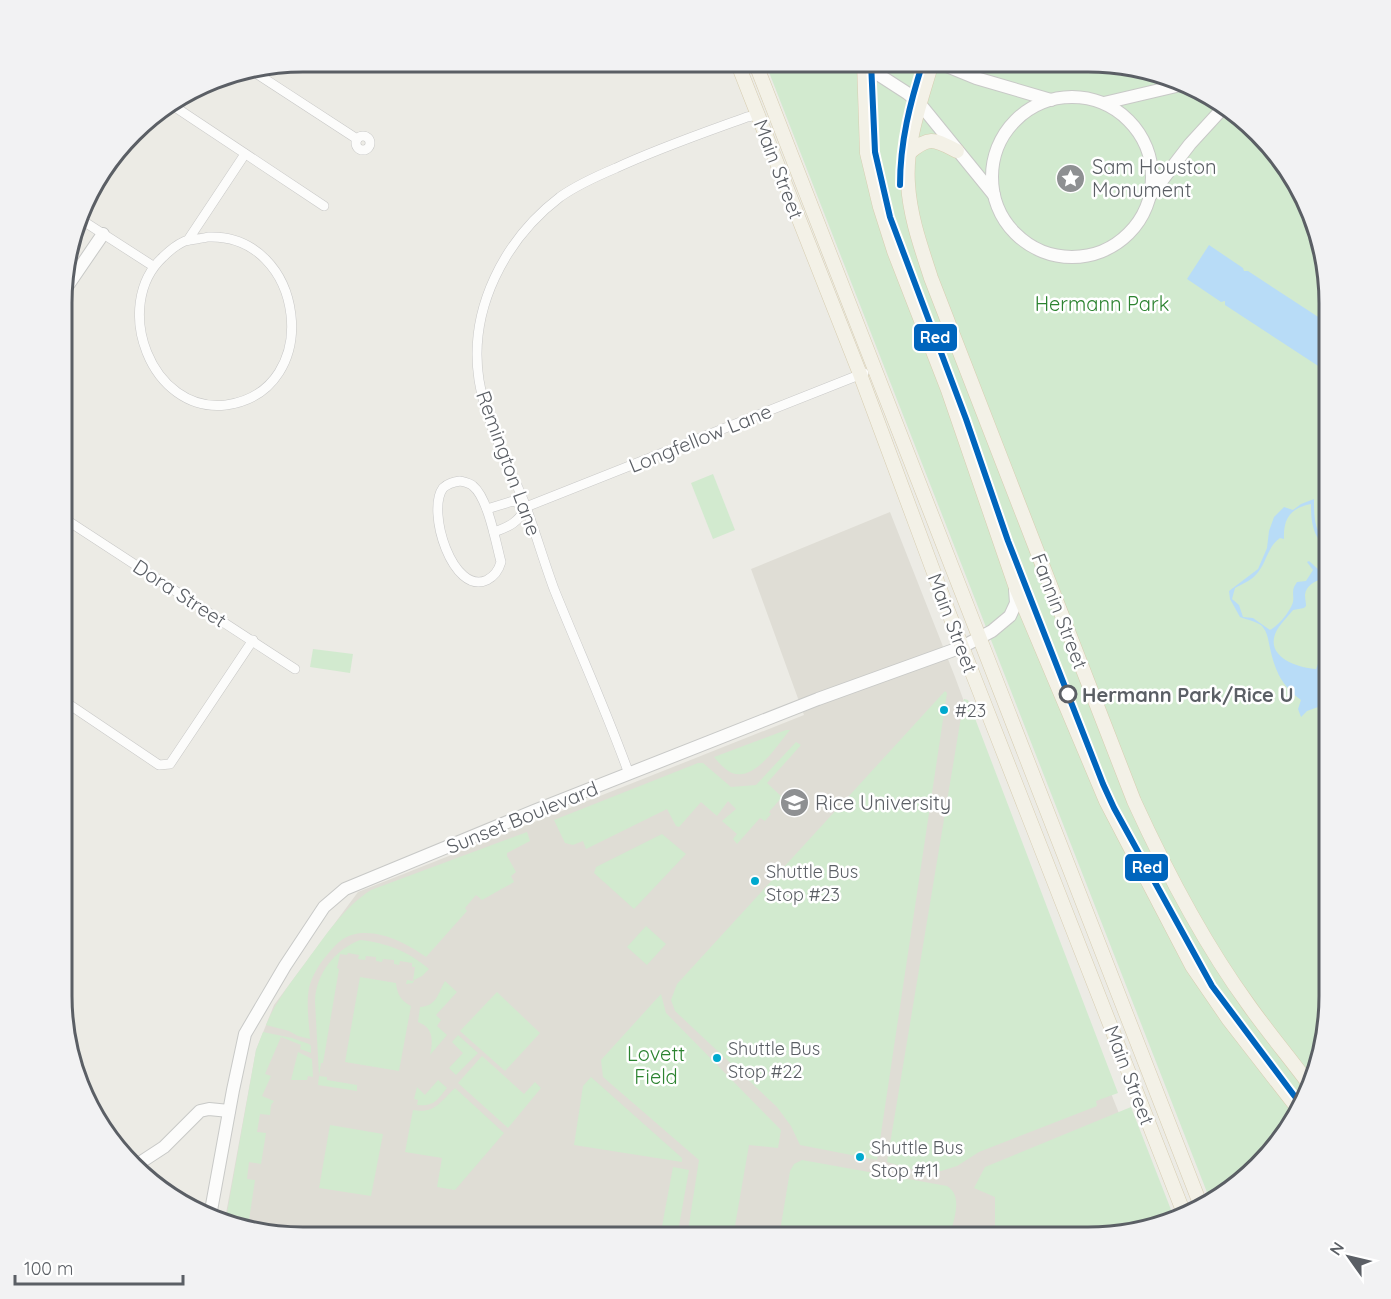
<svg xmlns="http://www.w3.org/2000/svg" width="1391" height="1299" font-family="Quicksand,sans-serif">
<rect width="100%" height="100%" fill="#ecebe5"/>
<path fill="#dfddd5" d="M 890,512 L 955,677 L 1082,1021 L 1163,1223 L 1103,1237 L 303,1237 L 225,1219 L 256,1050 L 274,1005 L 358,892 L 804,715 L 751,569 Z"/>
<g fill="#d2eacf">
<path d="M 765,62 L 1104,62 L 1195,87 L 1270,144 L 1311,211 L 1329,287 L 1329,996 L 1305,1103 L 1247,1178 L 1210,1200 Z"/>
<path d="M 713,474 L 735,530 L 713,539 L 691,483 Z"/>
<path d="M 313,649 L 353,654 L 350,673 L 310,667 Z"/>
<path d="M 945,691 L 947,693 L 877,1160 L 800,1145 L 791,1126 L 777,1107 L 675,1011 L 671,1000 L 677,984 Z"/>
<path d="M 964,699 L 968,700 L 1118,1093 L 1096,1101 L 1097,1106 L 979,1152 L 957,1166 L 941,1171 L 919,1171 L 887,1162 Z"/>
<path d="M 786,730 L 790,730 C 778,744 755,782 732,773 C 725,770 719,763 714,757 Z"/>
<path d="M 796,742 L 801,745 L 767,783 L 782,797 L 769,812 L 771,814 L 765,821 L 760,818 L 737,844 L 733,839 L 737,834 L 722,821 L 736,809 L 728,801 L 717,816 L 701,802 L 679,827 L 676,826 L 667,809 L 586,849 L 583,841 L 573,845 L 565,843 L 554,820 L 698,763 L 703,763 L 731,787 L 756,785 Z"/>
<path d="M 527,832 L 530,841 L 507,853 L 507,856 L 516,872 L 511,876 L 514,882 L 482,900 L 476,895 L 465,908 L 467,911 L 426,957 C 406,942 368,923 343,939 C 337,943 332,949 327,955 C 319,964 312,976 309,988 C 306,1004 309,1023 310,1039 L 298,1036 L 289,1031 L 266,1025 C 276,1001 291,982 306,962 C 325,936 344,907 371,890 Z"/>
<path d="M 662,834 L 686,854 L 634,909 L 594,873 L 596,867 Z"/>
<path d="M 646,926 L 666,944 L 647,965 L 627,947 Z"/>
<path d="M 360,940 C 387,943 408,951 429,969 L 422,976 L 414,980 L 413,983 L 406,984 L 407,980 L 413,981 L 415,967 L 412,967 L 412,963 L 400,961 L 399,965 L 394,964 L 394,960 L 383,959 L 382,962 L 376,961 L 376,957 L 366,956 L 365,960 L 358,959 L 359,955 L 348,953 L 347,955 L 340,954 L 337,968 L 339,969 L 323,1063 L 321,1063 L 319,1076 L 327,1077 L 327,1080 L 357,1085 L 357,1091 L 318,1085 L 319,1076 L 315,1001 C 316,973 335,950 360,940 Z"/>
<path d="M 360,977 L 396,983 C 397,994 401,1001 411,1006 L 399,1071 L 345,1062 Z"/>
<path d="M 445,981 L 457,992 L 436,1015 L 441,1020 L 437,1026 L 447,1035 L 430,1055 C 433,1041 434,1028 418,1022 L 420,1007 C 437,1006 438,993 445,981 Z"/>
<path d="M 497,992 L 540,1033 L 505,1071 L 460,1031 Z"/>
<path d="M 661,994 L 666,1013 L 781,1130 L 778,1148 L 749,1145 L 733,1237 L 687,1237 L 699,1160 L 603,1077 L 601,1060 Z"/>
<path d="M 263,1032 L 292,1038 L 309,1044 L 311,1046 L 311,1053 L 300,1049 L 301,1045 L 281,1037 L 265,1074 L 271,1076 L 262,1096 L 274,1101 L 271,1105 L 270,1115 L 260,1114 L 257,1132 L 266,1133 L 261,1164 L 249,1162 L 247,1179 L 255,1180 L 249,1220 L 227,1213 L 256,1050 Z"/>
<path d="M 458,1035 L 478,1053 L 456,1075 L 449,1068 L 463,1053 L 452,1042 Z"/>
<path d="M 298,1052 L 312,1059 L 313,1077 L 308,1076 L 307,1080 L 291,1080 Z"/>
<path d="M 482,1056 L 524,1094 L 535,1082 L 541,1088 L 508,1128 L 458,1083 Z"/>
<path d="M 591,1077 L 682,1158 L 682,1162 L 574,1145 L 583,1086 Z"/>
<path d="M 438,1080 L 447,1088 C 437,1100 434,1107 417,1105 L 418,1100 L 414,1099 L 417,1087 L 425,1095 Z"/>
<path d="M 455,1088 L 504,1133 L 455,1190 L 437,1187 L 442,1158 L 405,1152 L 413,1110 C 435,1114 440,1102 455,1088 Z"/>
<path d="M 1131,1107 L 1175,1220 L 1103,1237 L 995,1237 L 995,1197 L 974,1188 L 985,1167 Z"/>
<path d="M 330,1125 L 383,1134 L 371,1196 L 319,1188 Z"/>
<path d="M 802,1160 L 947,1186 C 964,1196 953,1221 950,1237 L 779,1237 L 790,1171 L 794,1164 Z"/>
<path d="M 673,1167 L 689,1170 L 677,1237 L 660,1237 Z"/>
</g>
<g fill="#b8dcf7">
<path d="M 1209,245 L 1243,268 L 1244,271 L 1248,271 L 1329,324 L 1329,373 L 1225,305 L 1225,301 L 1221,302 L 1187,279 Z"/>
<path d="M 1314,499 C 1314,516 1314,534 1329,543 L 1329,547 C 1312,540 1311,519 1311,504 C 1291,508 1283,518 1284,539 L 1280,538 C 1269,545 1267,560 1259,571 C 1253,580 1244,583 1235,588 L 1232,599 L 1239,605 L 1243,617 L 1253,618 L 1270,630 C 1278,626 1290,612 1293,602 C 1294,597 1292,592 1294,587 L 1297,582 L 1306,581 L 1313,570 L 1307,562 L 1309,561 L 1319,570 L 1329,573 L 1329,581 C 1320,577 1306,584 1305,595 C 1305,599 1306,602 1306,606 L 1304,608 L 1293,610 C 1287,618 1276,627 1274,638 C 1270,659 1300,668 1316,669 L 1321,656 L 1329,647 L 1329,683 L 1321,706 L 1307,711 L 1301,717 L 1298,709 L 1301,700 C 1282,686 1275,671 1270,648 C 1268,640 1268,633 1262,626 C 1256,621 1247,620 1240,617 L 1230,599 L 1229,591 L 1258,569 L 1267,548 L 1269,531 L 1274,517 L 1284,507 L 1293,510 L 1301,504 Z"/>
</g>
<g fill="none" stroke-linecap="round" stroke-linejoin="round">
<defs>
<g id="street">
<path d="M 372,62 L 381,68"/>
<path d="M 251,70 L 357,139"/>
<path d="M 172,105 L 324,206"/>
<circle cx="363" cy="143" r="7"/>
<path d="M 80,219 L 153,266"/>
<path d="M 208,237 C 305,233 326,391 226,405 C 151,414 111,305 163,257 C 169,251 176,245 185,241 C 192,239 200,239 208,237 Z"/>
<path d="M 188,240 L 245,154"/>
<path d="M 460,481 C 464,482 470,483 473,486 C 488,498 496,543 501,562 C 499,569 495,576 487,580 C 453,596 426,511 443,488 C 448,483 454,482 460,481 Z"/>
<path d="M 526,507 L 864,373"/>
<path d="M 487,509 L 513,501 L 526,507"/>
<path d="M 65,519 L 295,669"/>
<path d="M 494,532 C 509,527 519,522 526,507"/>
<path d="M 64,701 L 159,765 L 170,764 L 253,640"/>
<path d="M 629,774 C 607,712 579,651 554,589 C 544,562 536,534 526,507 C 510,466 486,424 479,380 C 468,309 505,239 560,197 C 577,185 597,176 616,168 C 659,148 703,133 747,117 L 758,115"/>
</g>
<g id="secondary">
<path d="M 859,62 L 907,93 L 920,104 L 994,195"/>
<path d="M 937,62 L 976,78 L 1051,100"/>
<circle cx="1072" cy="177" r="80"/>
<path d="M 1104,103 L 1185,84"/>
<path d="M 1150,196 L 1190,144 L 1223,108"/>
<path d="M 66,288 L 103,234"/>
<path d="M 135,1166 L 164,1147 L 200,1111 L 209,1109 L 229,1111"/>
<path d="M 210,1216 L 233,1090 L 245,1034 L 285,966 L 324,907 L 345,889 L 534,811 L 818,699 L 962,647 L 992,631 L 1010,616 L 1016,603 L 1015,589"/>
</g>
<g id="primary">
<path d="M 737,62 L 860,374 L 950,616 L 1185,1216"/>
<path d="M 755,62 L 1201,1206"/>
<path d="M 864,62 L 867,153 L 880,207 L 894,251 L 948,390 L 1015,585 L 1106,801 L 1192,966 L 1229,1020 L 1299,1110"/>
<path d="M 932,62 C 921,101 905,143 908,184 C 910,217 921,247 931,278 L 1134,801 C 1166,871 1203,942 1248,1004 C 1267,1031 1289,1057 1309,1084"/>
<path d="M 909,153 C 930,135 935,140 957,151"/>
</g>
</defs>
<use href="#street" stroke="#c8c8c7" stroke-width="10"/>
<use href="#secondary" stroke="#c8c9c7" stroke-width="14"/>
<use href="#primary" stroke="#d7cdb1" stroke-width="15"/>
<use href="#street" stroke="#fcfcfb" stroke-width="9"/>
<use href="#secondary" stroke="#fcfcfb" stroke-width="12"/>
<use href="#primary" stroke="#f3f1e7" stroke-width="14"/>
<defs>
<g id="rail-1">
<path d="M 871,62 L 875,152 L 890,217 L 966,419 L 1008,541 L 1103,784 L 1114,808 L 1212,986 L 1302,1106"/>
<path d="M 900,185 C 900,142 910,103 923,62"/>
</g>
</defs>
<use href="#rail-1" stroke="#fff" stroke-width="10"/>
<use href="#rail-1" stroke="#0065bd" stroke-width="6"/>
</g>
<defs>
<symbol id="sight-disc" viewBox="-11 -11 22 22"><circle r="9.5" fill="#8e9092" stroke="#fff"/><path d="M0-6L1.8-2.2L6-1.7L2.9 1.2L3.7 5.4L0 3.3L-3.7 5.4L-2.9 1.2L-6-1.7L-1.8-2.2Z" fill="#fff"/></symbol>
<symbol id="university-disc" viewBox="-11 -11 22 22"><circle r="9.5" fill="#8e9092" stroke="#fff"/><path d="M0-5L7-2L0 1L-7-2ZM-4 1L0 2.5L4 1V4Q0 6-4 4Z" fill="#fff"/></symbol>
</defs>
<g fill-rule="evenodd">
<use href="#sight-disc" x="1054" y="162" width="33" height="33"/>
<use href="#university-disc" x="778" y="786" width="33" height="33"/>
</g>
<circle fill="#fff" stroke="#5b5f65" stroke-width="3" cx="1068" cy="694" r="8"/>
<g fill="#00a9ce" stroke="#fff" stroke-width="2">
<circle cx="944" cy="710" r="5"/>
<circle cx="755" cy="881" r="5"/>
<circle cx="717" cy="1058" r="5"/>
<circle cx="860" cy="1157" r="5"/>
</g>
<g text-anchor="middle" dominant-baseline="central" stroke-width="5" stroke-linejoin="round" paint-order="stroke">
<g font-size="18" fill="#5b5f65" stroke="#fff" text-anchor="start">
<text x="955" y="710">#23</text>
<text x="766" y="871">Shuttle Bus<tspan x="766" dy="23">Stop #23</tspan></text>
<text x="728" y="1048">Shuttle Bus<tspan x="728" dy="23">Stop #22</tspan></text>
<text x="871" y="1147">Shuttle Bus<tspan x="871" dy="23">Stop #11</tspan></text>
</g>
<g font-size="20" fill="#5b5f65" stroke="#fff" text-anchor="start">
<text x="1092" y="166">Sam Houston<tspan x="1092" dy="23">Monument</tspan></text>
<text x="815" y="802">Rice University</text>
</g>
<g font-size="20" fill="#5b5f65" stroke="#fff">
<text transform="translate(779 169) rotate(69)">Main Street</text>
<text transform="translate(700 438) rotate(-22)">Longfellow Lane</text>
<text transform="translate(509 463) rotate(70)">Remington Lane</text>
<text transform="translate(180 593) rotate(33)">Dora Street</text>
<text transform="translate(1060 611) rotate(69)">Fannin Street</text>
<text transform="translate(953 623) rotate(69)">Main Street</text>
<text transform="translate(522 817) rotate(-22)">Sunset Boulevard</text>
<text transform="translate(1130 1075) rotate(69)">Main Street</text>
</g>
<g font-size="20" fill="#2c8330" stroke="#fff">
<text x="1102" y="303">Hermann Park</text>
<text x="656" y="1053">Lovett<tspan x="656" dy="23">Field</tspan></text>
</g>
<g font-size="20" font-weight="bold" fill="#5b5f65" stroke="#fff" text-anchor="start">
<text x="1082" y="694">Hermann Park/Rice U</text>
</g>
</g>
<path d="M0 0H1391V1299H0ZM303 72H1088A231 231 0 0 1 1319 303V996A231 231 0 0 1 1088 1227H303A231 231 0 0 1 72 996V303A231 231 0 0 1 303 72Z" fill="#f2f2f3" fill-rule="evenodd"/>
<path fill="none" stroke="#5b5f65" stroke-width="3" d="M303 72H1088A231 231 0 0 1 1319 303V996A231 231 0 0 1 1088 1227H303A231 231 0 0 1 72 996V303A231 231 0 0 1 303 72Z"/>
<g stroke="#fff" stroke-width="2">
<rect x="913" y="323" width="45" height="29" rx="6" fill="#0065bd"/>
<rect x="1124" y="853" width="45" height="29" rx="6" fill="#0065bd"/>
</g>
<g font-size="16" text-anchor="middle" font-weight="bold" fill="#fff">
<text x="935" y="343">Red</text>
<text x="1147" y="873">Red</text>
</g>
<g transform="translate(1349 1257) rotate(304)" stroke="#ffffff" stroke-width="4.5" paint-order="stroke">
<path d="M0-4.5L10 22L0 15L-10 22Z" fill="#5b5f65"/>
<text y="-9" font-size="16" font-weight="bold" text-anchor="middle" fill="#5b5f65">N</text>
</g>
<path d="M15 1275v9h168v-9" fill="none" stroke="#5b5f65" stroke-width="3"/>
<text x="24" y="1275" font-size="18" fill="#5b5f65" stroke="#ffffff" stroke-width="4.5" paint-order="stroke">100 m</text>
</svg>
